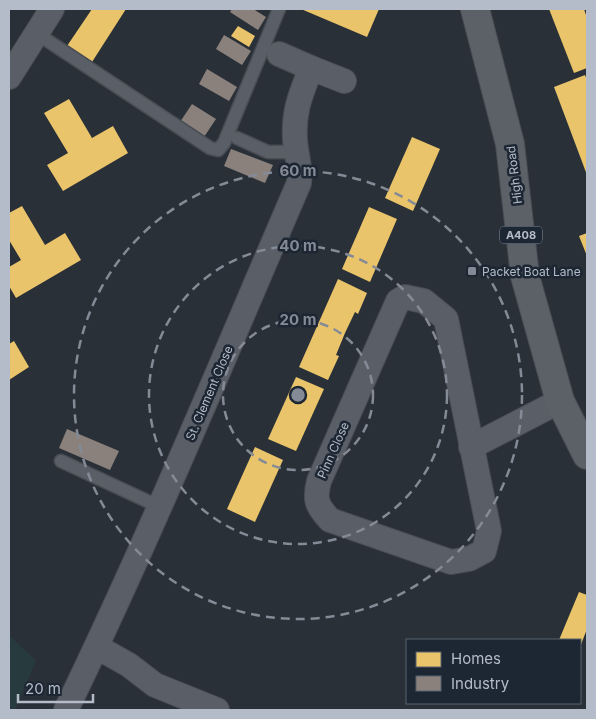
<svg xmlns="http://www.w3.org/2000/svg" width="596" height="719" font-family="Inter,sans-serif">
<rect width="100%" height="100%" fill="#2a3038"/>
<path fill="#273a3e" d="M 9,635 L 36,661 L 15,710 L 9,710 Z"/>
<g fill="#e9c46a">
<path d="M 92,9 L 126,9 L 92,62 L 67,46 Z"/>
<path d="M 301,9 L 379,9 L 367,37 Z"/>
<path d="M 549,9 L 584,9 L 587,18 L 587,68 L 574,73 Z"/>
<path d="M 238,26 L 255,36 L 249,47 L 231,36 Z"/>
<path d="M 585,75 L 587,80 L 587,175 L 554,87 Z"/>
<path d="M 69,99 L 92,138 L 113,126 L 128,153 L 63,191 L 47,165 L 68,153 L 44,113 Z"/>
<path d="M 412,137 L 440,149 L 413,211 L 385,198 Z"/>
<path d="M 22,206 L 45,245 L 65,233 L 81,260 L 16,298 L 9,286 L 9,267 L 21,260 L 9,240 L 9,213 Z"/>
<path d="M 369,207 L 397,219 L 370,282 L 342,269 Z"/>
<path d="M 587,233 L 587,256 L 579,236 Z"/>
<path d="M 338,279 L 367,293 L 358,314 L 355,312 L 345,333 L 336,355 L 339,356 L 328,380 L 299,367 Z"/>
<path d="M 14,341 L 29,367 L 9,380 L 9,344 Z"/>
<path d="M 296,377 L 324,389 L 296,451 L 268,439 Z"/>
<path d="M 255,447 L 283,460 L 255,522 L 227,509 Z"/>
<path d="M 579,592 L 587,595 L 587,629 L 580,647 L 580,640 L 559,640 Z"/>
</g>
<g fill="#8a817c">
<path d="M 232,9 L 253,9 L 266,17 L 258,30 L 230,12 Z"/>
<path d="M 224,35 L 251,51 L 242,65 L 216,49 Z"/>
<path d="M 207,69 L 237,87 L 229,101 L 199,84 Z"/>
<path d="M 192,104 L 216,119 L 204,137 L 180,122 Z"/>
<path d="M 231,149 L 273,165 L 265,183 L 224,166 Z"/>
<path d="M 67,429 L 119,451 L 110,470 L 59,448 Z"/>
</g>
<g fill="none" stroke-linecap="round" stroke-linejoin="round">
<defs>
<g id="lane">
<path d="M 36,33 L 210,148 L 218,150 L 224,143 L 279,9"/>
<path d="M 237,138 L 268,152 L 297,152"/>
<path d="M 61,461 L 160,507"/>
</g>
<g id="street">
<path d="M 311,68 L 344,81"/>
<path d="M 9,77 L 52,9"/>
<path d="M 405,297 L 424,301 L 446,319 L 489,531 L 484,551 L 469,559 L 451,562 L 330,520 C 317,506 314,500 319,481 L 398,301 Z"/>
<path d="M 471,447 L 560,401"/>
<path d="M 97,647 L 129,665 L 155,685 L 217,710"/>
<path d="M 66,710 C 150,537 223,359 299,183 C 301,167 296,155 295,140 C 293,111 301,94 311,68 L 279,54"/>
</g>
<path id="primary" d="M 475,9 L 510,144 L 525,276 L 560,401 L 587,455"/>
</defs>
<use href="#lane" stroke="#484c53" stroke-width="15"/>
<use href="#street" stroke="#484c53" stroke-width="26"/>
<use href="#primary" stroke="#484c55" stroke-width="30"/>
<use href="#lane" stroke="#5a5e66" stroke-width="12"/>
<use href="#street" stroke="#5a5e66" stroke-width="24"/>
<use href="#primary" stroke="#5c6168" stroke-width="28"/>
</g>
<g fill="none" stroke="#848b96" stroke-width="2.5" stroke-dasharray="9 6">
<circle cx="298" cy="395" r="75"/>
<circle cx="298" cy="395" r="149"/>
<circle cx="298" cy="395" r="224"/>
</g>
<rect fill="#848b96" stroke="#1d2633" stroke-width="2" x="467" y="266" width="10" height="10" rx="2.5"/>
<g text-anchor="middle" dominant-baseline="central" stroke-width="5" stroke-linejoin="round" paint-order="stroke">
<rect fill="#1d2633" stroke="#878f9c" stroke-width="1" x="500" y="226.5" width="42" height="17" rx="4"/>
<g font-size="11" font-weight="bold" fill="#b4bcc9">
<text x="521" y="235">A408</text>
</g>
<g font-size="12" fill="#b4bcc9" stroke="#1d2633">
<text transform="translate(514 175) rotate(-97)">High Road</text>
<text transform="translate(209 393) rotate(-67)">St. Clement Close</text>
<text transform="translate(333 450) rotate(-66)">Pinn Close</text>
</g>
<g font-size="12" fill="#b4bcc9" stroke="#1d2633" text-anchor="start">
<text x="482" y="271">Packet Boat Lane</text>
</g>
</g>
<circle cx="298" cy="395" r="8" fill="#848b96" stroke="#1d2633" stroke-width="2.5"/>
<g font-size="15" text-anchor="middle" font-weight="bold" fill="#848b96" stroke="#1d2633" stroke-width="5" stroke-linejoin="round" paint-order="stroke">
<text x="298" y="176">60 m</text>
<text x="298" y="251">40 m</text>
<text x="298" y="325">20 m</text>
</g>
<rect width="596" height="719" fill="none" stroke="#b4bcc9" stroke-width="20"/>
<rect x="406" y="639" width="175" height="65" fill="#1d2633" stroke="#59626f"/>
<rect x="416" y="652" width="25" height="15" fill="#e9c46a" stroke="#59626f"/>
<text x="451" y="664" font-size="15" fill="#b4bcc9">Homes</text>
<rect x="416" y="676" width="25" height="15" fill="#8a817c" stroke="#59626f"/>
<text x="451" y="689" font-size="15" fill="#b4bcc9">Industry</text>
<path d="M18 694v8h75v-8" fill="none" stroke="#b4bcc9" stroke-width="2.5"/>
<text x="25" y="694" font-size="15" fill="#b4bcc9" stroke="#1d2633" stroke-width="4" paint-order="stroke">20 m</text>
</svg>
